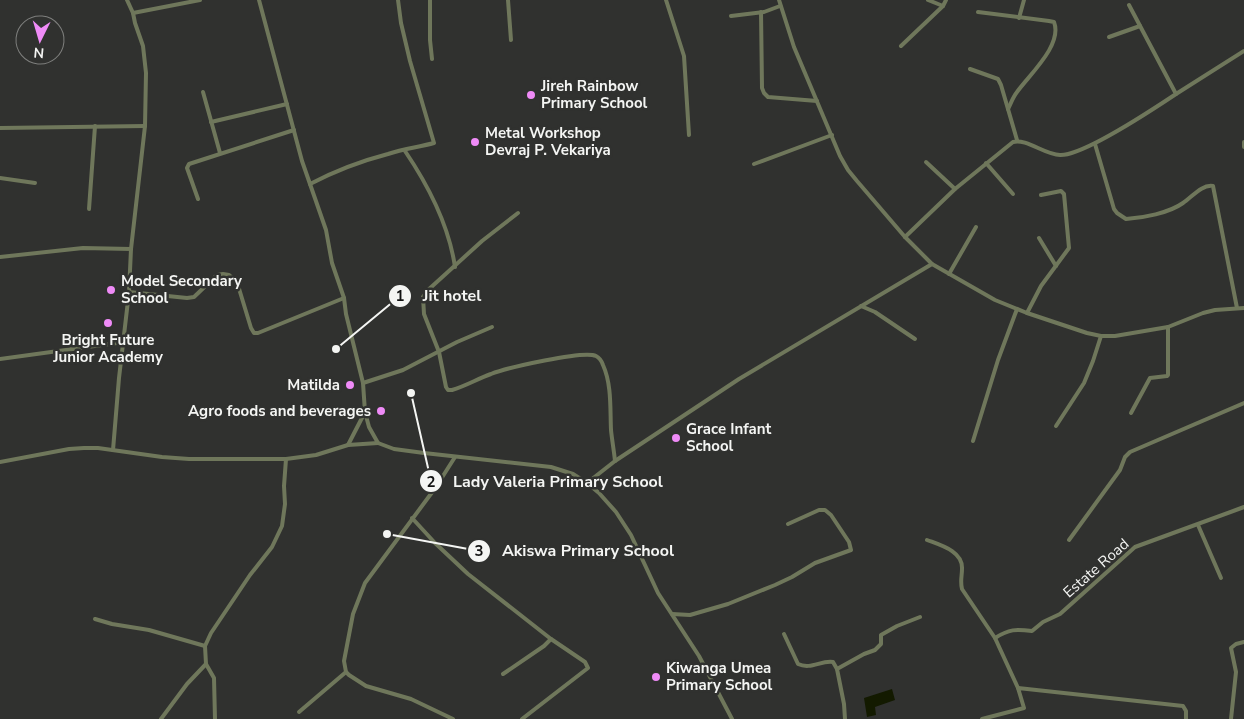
<svg xmlns="http://www.w3.org/2000/svg" width="1244" height="719" font-family="'Nunito Sans',sans-serif">
<rect width="100%" height="100%" fill="#30312f"/>
<path fill="#131a00" d="M 892,689 L 895,700 L 875,707 L 876,715 L 867,717 L 864,698 Z"/>
<g fill="none" stroke-linecap="round" stroke-linejoin="round">
<g stroke="#6f775b" stroke-width="4">
<path d="M 127,0 L 133,13 L 200,0"/>
<path d="M 259,0 L 302,161 L 326,230 L 332,263 L 344,298 L 346,314 L 363,383 L 365,412 L 369,427 L 378,443 L 394,449 L 424,453 L 551,467 L 573,474 L 587,483 L 599,493 L 616,512 L 631,535 L 658,593 L 699,656 L 732,719"/>
<path d="M 430,0 L 430,40 L 432,59"/>
<path d="M 508,0 L 511,40"/>
<path d="M 666,0 L 684,56 L 689,135"/>
<path d="M 779,0 L 794,47 L 840,156 L 848,170 L 857,181 L 905,237 L 932,264 L 995,300 L 1027,313 L 1087,333 L 1101,336 L 1115,336 L 1168,327 L 1203,313 L 1215,310 L 1244,308"/>
<path d="M 928,0 L 943,6"/>
<path d="M 761,12 L 762,88 L 764,93 L 768,97 L 817,101"/>
<path d="M 978,12 L 1049,21 L 1054,22 C 1063,45 1029,75 1017,92 C 1013,97 1011,103 1008,109"/>
<path d="M 731,16 L 764,12 L 780,6"/>
<path d="M 1019,18 L 1024,0"/>
<path d="M 1109,37 L 1140,26"/>
<path d="M 901,46 L 943,6 L 946,0"/>
<path d="M 970,69 L 998,79 L 1001,85 L 1017,140"/>
<path d="M 203,92 L 220,153"/>
<path d="M 1176,94 L 1244,51"/>
<path d="M 211,122 L 287,104"/>
<path d="M 0,128 L 145,126"/>
<path d="M 1244,142 L 1244,147"/>
<path d="M 1095,144 L 1114,209 L 1117,213 L 1126,219 C 1143,218 1169,213 1183,203 C 1192,197 1202,184 1213,186 L 1237,308"/>
<path d="M 405,151 C 428,185 449,226 455,267"/>
<path d="M 926,162 L 955,189"/>
<path d="M 986,163 L 1013,194"/>
<path d="M 754,164 L 832,135"/>
<path d="M 0,178 L 35,183"/>
<path d="M 310,184 C 335,171 361,161 388,154 C 403,149 419,147 434,143 L 410,61 L 401,23 L 398,0"/>
<path d="M 198,199 L 187,168 L 189,164 L 294,130"/>
<path d="M 89,209 L 95,126"/>
<path d="M 518,213 L 482,241 L 428,290 L 423,297 L 424,314 L 439,352 L 446,387 L 448,390 L 452,390 C 466,386 477,379 491,374 C 506,368 584,350 596,356 C 600,358 602,362 603,365 C 612,385 610,410 611,430 C 612,440 614,451 615,461"/>
<path d="M 905,237 L 955,189 L 1013,142 C 1026,138 1045,155 1060,155 C 1083,156 1155,108 1176,94 L 1129,5"/>
<path d="M 1039,238 L 1056,266"/>
<path d="M 0,257 L 83,248 L 131,249"/>
<path d="M 949,274 L 976,227"/>
<path d="M 129,292 L 187,298 L 194,297 L 217,275 L 223,274 L 229,275 L 237,282 L 251,328 L 254,333 L 258,333 L 344,298"/>
<path d="M 861,306 L 875,312 L 915,339"/>
<path d="M 1027,313 L 1041,286 L 1069,248 L 1064,194 L 1061,191 L 1041,195"/>
<path d="M 0,359 L 124,342"/>
<path d="M 363,383 L 403,370 L 457,342 L 492,327"/>
<path d="M 1131,413 L 1150,378 L 1167,376 L 1168,375 L 1168,327"/>
<path d="M 1056,426 L 1084,383 L 1093,361 L 1101,336"/>
<path d="M 973,441 L 998,360 L 1017,309"/>
<path d="M 348,445 L 365,412"/>
<path d="M 113,450 L 119,378 L 129,292 L 131,249 L 145,126 L 146,73 L 143,46 L 135,23 L 133,13"/>
<path d="M 0,462 L 69,449 L 84,448 L 98,448 L 162,457 L 189,459 L 286,459 L 316,455 L 348,445 L 378,443"/>
<path d="M 587,483 L 615,461 L 739,379 L 932,264"/>
<path d="M 412,518 L 435,543 L 468,574 L 551,639 L 544,646 L 503,674"/>
<path d="M 1198,525 L 1221,578"/>
<path d="M 927,540 C 940,545 963,551 962,569 C 962,576 960,581 962,589 L 995,638 L 1018,688"/>
<path d="M 1069,540 L 1120,470 L 1125,457 L 1130,452 L 1244,403"/>
<path d="M 672,614 L 690,615 L 728,604 L 775,585 L 792,577 L 815,563 L 851,550 L 849,542 L 831,515 L 825,510 L 819,510 L 788,524"/>
<path d="M 95,619 L 112,624 L 149,630 L 205,646"/>
<path d="M 784,634 L 798,664 C 811,670 821,660 833,662 L 837,669"/>
<path d="M 995,638 C 1009,629 1016,629 1032,631 L 1043,622 L 1060,614 L 1135,547 L 1244,507"/>
<path d="M 206,664 L 214,678 L 215,719"/>
<path d="M 299,712 L 346,672"/>
<path d="M 161,719 L 187,684 L 206,664 L 205,646 L 211,633 L 250,575 L 272,547 L 282,526 L 285,504 L 284,486 L 286,459"/>
<path d="M 453,719 L 411,699 L 366,686 L 349,675 L 346,672 L 344,661 L 353,614 L 365,583 L 436,487 L 455,457"/>
<path d="M 522,719 L 588,668 L 585,662 L 551,639"/>
<path d="M 845,719 L 844,704 L 837,669 L 864,654 L 875,650 L 881,644 L 881,635 L 897,626 L 920,617"/>
<path d="M 982,719 L 1024,708 L 1018,688 L 1183,706 L 1186,711 L 1186,719"/>
<path d="M 1231,719 L 1236,672 L 1231,648 L 1236,644 L 1244,642"/>
</g>
</g>
<g fill="#ef8bf7" stroke="#30312f" stroke-width="2">
<circle cx="531" cy="95" r="5"/>
<circle cx="475" cy="142" r="5"/>
<circle cx="111" cy="290" r="5"/>
<circle cx="108" cy="323" r="5"/>
<circle cx="350" cy="385" r="5"/>
<circle cx="381" cy="411" r="5"/>
<circle cx="676" cy="438" r="5"/>
<circle cx="656" cy="677" r="5"/>
</g>
<g text-anchor="middle" dominant-baseline="central" stroke-width="5" stroke-linejoin="round" paint-order="stroke">
<g font-size="15" font-weight="bold" fill="#f4f5f3" stroke="#30312f" text-anchor="start">
<text x="541" y="86">Jireh Rainbow<tspan x="541" dy="17">Primary School</tspan></text>
<text x="485" y="133">Metal Workshop<tspan x="485" dy="17">Devraj P. Vekariya</tspan></text>
<text x="121" y="281">Model Secondary<tspan x="121" dy="17">School</tspan></text>
<text x="108" y="340" text-anchor="middle">Bright Future<tspan x="108" dy="17">Junior Academy</tspan></text>
<text x="340" y="385" text-anchor="end">Matilda</text>
<text x="371" y="411" text-anchor="end">Agro foods and beverages</text>
<text x="686" y="429">Grace Infant<tspan x="686" dy="17">School</tspan></text>
<text x="666" y="668">Kiwanga Umea<tspan x="666" dy="17">Primary School</tspan></text>
</g>
<g font-size="15" fill="#f4f5f3" stroke="#30312f">
<text transform="translate(1096 568) rotate(-41)">Estate Road</text>
</g>
</g>
<path fill="none" stroke="#f4f5f3" stroke-width="2" d="M336 349L400 296M411 393L431 481M387 534L479 551"/>
<g fill="#f4f5f3" stroke="#30312f" stroke-width="2">
<circle cx="336" cy="349" r="5"/>
<circle cx="411" cy="393" r="5"/>
<circle cx="387" cy="534" r="5"/>
<circle cx="400" cy="296" r="12"/>
<circle cx="431" cy="481" r="12"/>
<circle cx="479" cy="551" r="12"/>
</g>
<g font-size="15" text-anchor="middle" font-weight="bold" fill="#111">
<text x="400" y="301">1</text>
<text x="431" y="487">2</text>
<text x="479" y="556">3</text>
</g>
<g font-size="16" text-anchor="middle" font-weight="bold" fill="#f4f5f3" stroke="#30312f" stroke-width="5" stroke-linejoin="round" paint-order="stroke">
<text x="452" y="301">Jit hotel</text>
<text x="558" y="487">Lady Valeria Primary School</text>
<text x="588" y="556">Akiswa Primary School</text>
</g>
<g transform="translate(40 40) rotate(185)"><circle r="24" fill="#30312f" stroke="#7e7f7d"/>
<path d="M0-4L9 19L0 12L-9 19Z" fill="#ef8bf7"/>
<text y="-8" font-size="14" font-weight="bold" text-anchor="middle" fill="#f4f5f3">N</text>
</g>
</svg>
